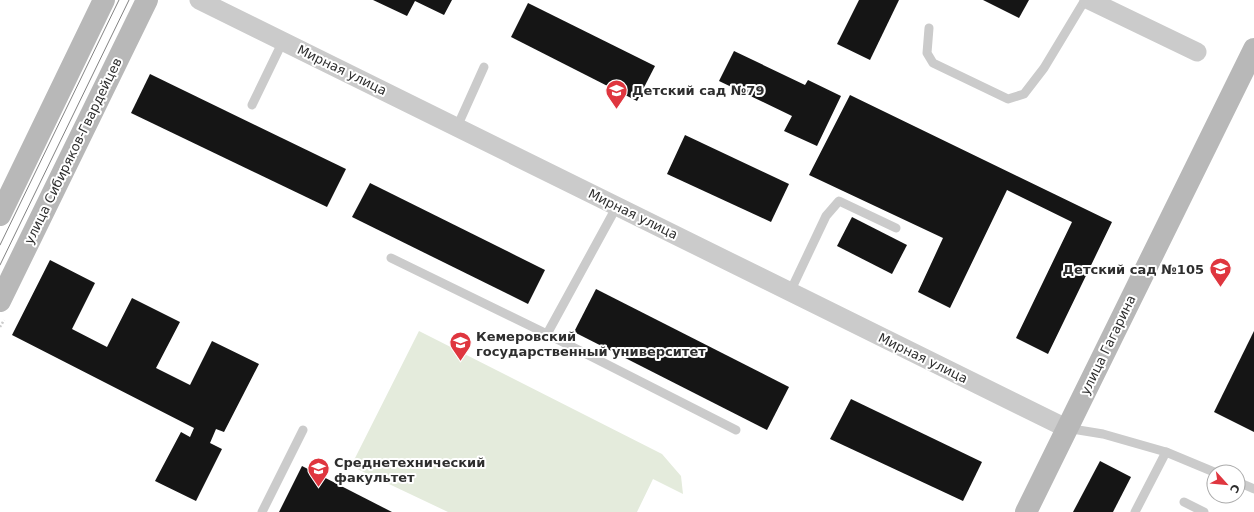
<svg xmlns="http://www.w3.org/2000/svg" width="1254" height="512" font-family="'DejaVu Sans',sans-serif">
<rect width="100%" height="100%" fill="#fff"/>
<path fill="#e4ebdc" d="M 419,331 L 662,454 L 681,476 L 683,494 L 653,479 L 637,512 L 448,512 L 351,466 Z"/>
<g fill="#151515">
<path d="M 373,0 L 452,0 L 444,15 L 415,1 L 407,16 Z"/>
<path d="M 859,0 L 899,0 L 870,60 L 837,44 Z"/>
<path d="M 983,0 L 1029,0 L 1019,18 Z"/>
<path d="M 528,3 L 655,66 L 637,101 L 511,37 Z"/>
<path d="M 734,51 L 805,85 L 808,80 L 841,96 L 817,146 L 784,131 L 792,116 L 719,81 Z"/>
<path d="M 150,74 L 346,169 L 327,207 L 131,113 Z"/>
<path d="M 850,95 L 1112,222 L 1048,354 L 1016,338 L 1072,222 L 1007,190 L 950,308 L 918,292 L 943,238 L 809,175 Z"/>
<path d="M 685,135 L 789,184 L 771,222 L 667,174 Z"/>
<path d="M 370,183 L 545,270 L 528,304 L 352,217 Z"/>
<path d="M 852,217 L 907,245 L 892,274 L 837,246 Z"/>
<path d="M 50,260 L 95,283 L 72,329 L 107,347 L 132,298 L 180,322 L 156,368 L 190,385 L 212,341 L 259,364 L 224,432 L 216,429 L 210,443 L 222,449 L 196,501 L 155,481 L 181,432 L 190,437 L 194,428 L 12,335 Z"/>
<path d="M 596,289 L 789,387 L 767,430 L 574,332 Z"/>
<path d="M 1254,331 L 1254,432 L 1214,412 Z"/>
<path d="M 851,399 L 982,462 L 963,501 L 830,439 Z"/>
<path d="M 1100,461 L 1131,477 L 1113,512 L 1073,512 Z"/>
<path d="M 302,466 L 392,512 L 279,512 Z"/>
</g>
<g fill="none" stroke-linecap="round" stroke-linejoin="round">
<path stroke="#cbcbcb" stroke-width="2.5" stroke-dasharray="2 2" stroke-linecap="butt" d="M 0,327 L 4,320"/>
<g stroke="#cbcbcb" stroke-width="9">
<path d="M 929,28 L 927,53 L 933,63 L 1008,99 L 1024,94 L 1044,68 L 1085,0"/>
<path d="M 252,105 L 283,41"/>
<path d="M 457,127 L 484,67"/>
<path d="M 391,258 L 547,334 L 617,206"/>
<path d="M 790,292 L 826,216 L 839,201 L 896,228"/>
<path d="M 547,334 L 736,430"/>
<path d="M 1066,428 L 1103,434 L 1166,452 L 1214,472"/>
<path d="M 1238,482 L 1254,489"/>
<path d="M 1184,502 L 1204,512"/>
<path d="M 262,512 L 303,430"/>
<path d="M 1135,512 L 1166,452"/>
</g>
<g stroke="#cbcbcb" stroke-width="19">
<path d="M 199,0 L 1066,428"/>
<path d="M 1089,0 L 1197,52"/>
</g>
<g stroke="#b8b8b8" stroke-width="22">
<path d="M 0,215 L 104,0"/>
<path d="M 0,301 L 147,0"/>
<path d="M 1026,512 L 1254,49"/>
</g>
<g stroke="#838383" stroke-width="1">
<path d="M 0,245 L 119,0"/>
<path d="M 0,265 L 129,0"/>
</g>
</g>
<defs>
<symbol id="school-pin" viewBox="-11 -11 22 30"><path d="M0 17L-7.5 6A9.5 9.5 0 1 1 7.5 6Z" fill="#df363f" stroke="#fff"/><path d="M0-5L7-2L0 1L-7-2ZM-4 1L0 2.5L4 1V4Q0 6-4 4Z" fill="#fff"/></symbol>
<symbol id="university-pin" viewBox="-11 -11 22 30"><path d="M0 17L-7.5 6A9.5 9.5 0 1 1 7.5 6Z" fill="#df363f" stroke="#fff"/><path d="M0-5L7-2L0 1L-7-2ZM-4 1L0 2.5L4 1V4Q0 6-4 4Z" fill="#fff"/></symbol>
</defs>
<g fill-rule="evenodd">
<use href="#school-pin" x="604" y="78" width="25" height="34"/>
<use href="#school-pin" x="1208" y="256" width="25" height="34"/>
<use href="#university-pin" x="448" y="330" width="25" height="34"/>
<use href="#university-pin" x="306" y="456" width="25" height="34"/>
</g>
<g text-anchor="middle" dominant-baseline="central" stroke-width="4" stroke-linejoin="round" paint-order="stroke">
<g font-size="13" fill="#2e2e2e" stroke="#fff">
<text transform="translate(342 70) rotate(26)">Мирная улица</text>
<text transform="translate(73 151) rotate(-64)">улица Сибиряков-Гвардейцев</text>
<text transform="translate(633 214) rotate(26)">Мирная улица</text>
<text transform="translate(1108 345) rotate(-64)">улица Гагарина</text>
<text transform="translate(923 358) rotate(26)">Мирная улица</text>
</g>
<g font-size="13" font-weight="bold" fill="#2e2e2e" stroke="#fff" text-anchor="start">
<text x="632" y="90">Детский сад №79</text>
<text x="1204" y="269" text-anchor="end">Детский сад №105</text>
<text x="476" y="336">Кемеровский<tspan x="476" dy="15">государственный университет</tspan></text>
<text x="334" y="462">Среднетехнический<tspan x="334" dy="15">факультет</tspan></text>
</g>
</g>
<g transform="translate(1226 484) rotate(117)"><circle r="19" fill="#ffffff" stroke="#ababab"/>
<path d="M0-3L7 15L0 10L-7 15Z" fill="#df363f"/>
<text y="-6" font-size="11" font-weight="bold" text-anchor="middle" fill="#2e2e2e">С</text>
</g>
</svg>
